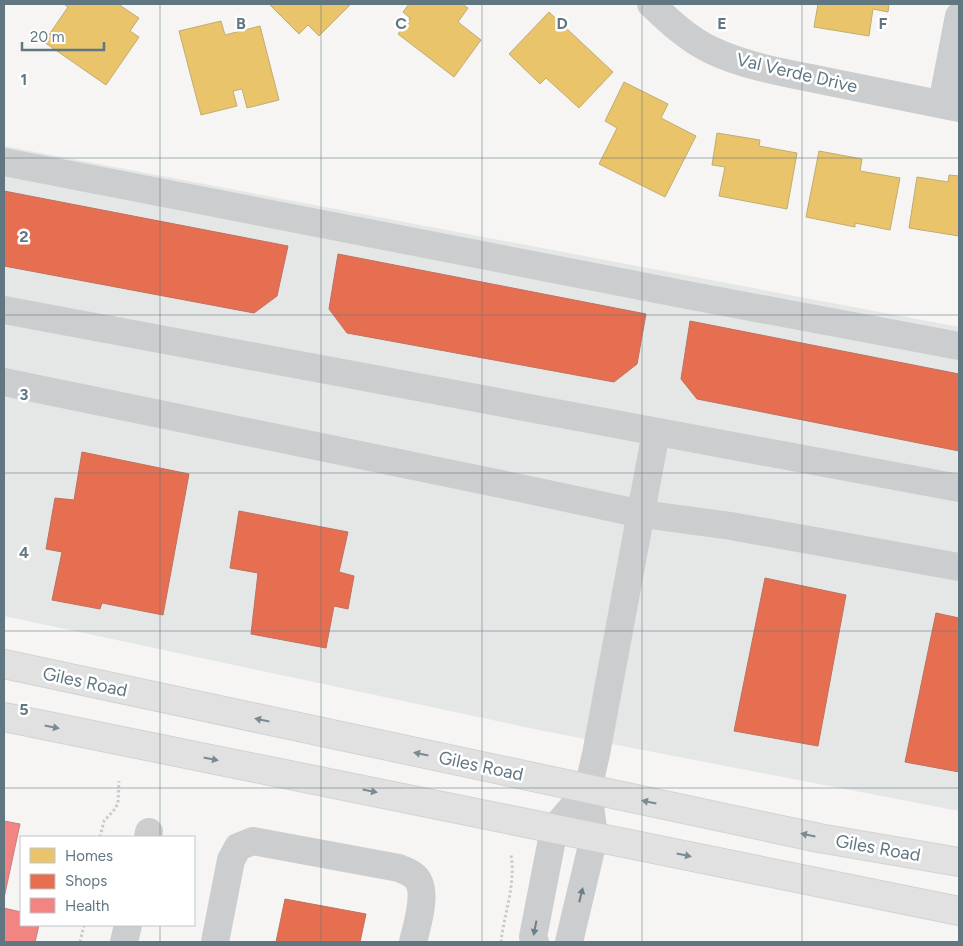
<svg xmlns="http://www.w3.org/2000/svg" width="963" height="946" font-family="Figtree,sans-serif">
<rect width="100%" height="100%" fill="#f6f5f4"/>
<path fill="#e5e7e6" d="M 4,146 L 959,327 L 959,811 L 539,730 L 4,616 Z"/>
<g fill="#e9c46a" stroke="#c0ad71">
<path d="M 64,4 L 118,4 L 139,18 L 130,31 L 139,37 L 106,85 L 44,42 L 68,7 Z"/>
<path d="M 269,4 L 351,4 L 319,36 L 308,25 L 299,34 Z"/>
<path d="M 409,4 L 462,4 L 468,8 L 458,22 L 481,40 L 454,77 L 398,34 L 410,18 L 403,12 Z"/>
<path d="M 818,4 L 889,4 L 888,12 L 873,9 L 869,36 L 814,27 Z"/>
<path d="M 549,12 L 613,72 L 579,108 L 546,78 L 540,84 L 509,54 Z"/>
<path d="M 221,21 L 225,35 L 260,26 L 279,100 L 247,108 L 242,89 L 233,91 L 237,106 L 201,115 L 179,31 Z"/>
<path d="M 624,82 L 668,104 L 661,118 L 696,136 L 665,197 L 599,164 L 617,128 L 605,121 Z"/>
<path d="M 717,133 L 760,140 L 759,146 L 797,153 L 787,209 L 719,196 L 725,167 L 712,165 Z"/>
<path d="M 819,151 L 862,159 L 860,171 L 900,178 L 890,230 L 855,223 L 855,227 L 806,217 Z"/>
<path d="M 949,175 L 959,176 L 959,236 L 909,228 L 917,177 L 948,182 Z"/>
</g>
<g fill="#e76f51" stroke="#be715f">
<path d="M 4,191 L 288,246 L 277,296 L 254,313 L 4,266 Z"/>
<path d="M 338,254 L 646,314 L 637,364 L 614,382 L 347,333 L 329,309 Z"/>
<path d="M 690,321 L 959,374 L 959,451 L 697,399 L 681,379 Z"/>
<path d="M 82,452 L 189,474 L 163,615 L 102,603 L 100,609 L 52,600 L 62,552 L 46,549 L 55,498 L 74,500 Z"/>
<path d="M 239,511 L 348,532 L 339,572 L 354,576 L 348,609 L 334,606 L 326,648 L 251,634 L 258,573 L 230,568 Z"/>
<path d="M 765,578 L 846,595 L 818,746 L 734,731 Z"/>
<path d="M 936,613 L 959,618 L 959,772 L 905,762 Z"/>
<path d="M 285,899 L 366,914 L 360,942 L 276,942 Z"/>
</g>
<g fill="#f28482" stroke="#c68081">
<path d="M 4,821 L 20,824 L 4,898 Z"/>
<path d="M 4,908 L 21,912 L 21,925 L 39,925 L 35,942 L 4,942 Z"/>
</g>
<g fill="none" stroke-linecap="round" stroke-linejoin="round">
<defs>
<g id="major">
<path d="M 4,664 L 819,838 L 959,862"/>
<path d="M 4,717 L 959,911"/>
</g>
</defs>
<use href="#major" stroke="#d2d3d3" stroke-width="30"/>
<g stroke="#c9cacb" stroke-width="3" stroke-dasharray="2.5 2.5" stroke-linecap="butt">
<path d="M 100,837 L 104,821 L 115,809 L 118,803 L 119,781"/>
<path d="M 80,942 L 84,925"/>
<path d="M 501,942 C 504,914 516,884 511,855"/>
</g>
<g stroke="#cccdce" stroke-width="28">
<path d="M 651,4 C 669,21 688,39 711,50 C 747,67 786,73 825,81 C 870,90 914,99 959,108"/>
<path d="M 942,104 L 959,16"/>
<path d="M 4,162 L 687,295 L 959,346"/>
<path d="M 4,310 L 959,488"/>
<path d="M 4,382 L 501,484 L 642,514 L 731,526 L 959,567"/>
<path d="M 148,837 L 149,832"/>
<path d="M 124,942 L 128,925"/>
<path d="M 215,942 L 231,860 L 238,847 L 253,841 L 399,868 C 403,870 409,872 413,875 C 430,887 417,925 413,942"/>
<path d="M 535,942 L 533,937 L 554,829 L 588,789"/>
<path d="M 569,942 L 594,837 L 588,789 L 596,754 L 656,432"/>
</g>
<use href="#major" stroke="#e0e1e0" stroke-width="28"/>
</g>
<defs><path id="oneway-solid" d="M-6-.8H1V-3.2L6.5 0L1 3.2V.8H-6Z" transform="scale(1.25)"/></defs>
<g fill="#7a8b93">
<use href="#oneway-solid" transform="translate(262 720) rotate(-168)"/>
<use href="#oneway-solid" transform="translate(52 727) rotate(11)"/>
<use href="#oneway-solid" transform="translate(421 754) rotate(-168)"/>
<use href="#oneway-solid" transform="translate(211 759) rotate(11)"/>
<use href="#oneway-solid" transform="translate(370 791) rotate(11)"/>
<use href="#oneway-solid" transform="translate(649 802) rotate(-168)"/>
<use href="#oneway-solid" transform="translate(808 835) rotate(-168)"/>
<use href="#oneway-solid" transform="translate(684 855) rotate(12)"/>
</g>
<g fill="#6b7f88">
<use href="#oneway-solid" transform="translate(581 895) rotate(-76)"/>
<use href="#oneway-solid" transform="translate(535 928) rotate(101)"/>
</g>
<path fill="none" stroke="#607680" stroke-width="1" stroke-opacity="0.55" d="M 160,4 L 160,837M 321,4 L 321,942M 482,4 L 482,942M 642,4 L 642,942M 802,4 L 802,942M 4,158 L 959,158M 4,315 L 959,315M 4,473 L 959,473M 4,631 L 959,631M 4,788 L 959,788M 160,925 L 160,942"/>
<g text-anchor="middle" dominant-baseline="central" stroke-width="5" stroke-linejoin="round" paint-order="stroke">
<g font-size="18" fill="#607680" stroke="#fff">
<text transform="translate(797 73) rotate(13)">Val Verde Drive</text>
<text transform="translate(85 682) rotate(12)">Giles Road</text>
<text transform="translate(481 766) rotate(12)">Giles Road</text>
<text transform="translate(878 848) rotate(10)">Giles Road</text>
</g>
</g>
<g font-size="16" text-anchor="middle" font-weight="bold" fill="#607680" stroke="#fff" stroke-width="5" stroke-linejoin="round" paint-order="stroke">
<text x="241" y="29">B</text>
<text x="401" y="29">C</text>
<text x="562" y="29">D</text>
<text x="722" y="29">E</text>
<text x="883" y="29">F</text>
<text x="24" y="85">1</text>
<text x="24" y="242">2</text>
<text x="24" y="400">3</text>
<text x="24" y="558">4</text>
<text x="24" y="715">5</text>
</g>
<rect width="963" height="946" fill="none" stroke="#607680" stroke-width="10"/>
<rect x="20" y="836" width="175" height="90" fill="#ffffff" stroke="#bfc8cc"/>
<rect x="30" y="848" width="25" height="15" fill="#e9c46a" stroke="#bfc8cc"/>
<text x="65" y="861" font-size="15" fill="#607680">Homes</text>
<rect x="30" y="874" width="25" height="15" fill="#e76f51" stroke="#bfc8cc"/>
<text x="65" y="886" font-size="15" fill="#607680">Shops</text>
<rect x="30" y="898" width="25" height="15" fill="#f28482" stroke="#bfc8cc"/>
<text x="65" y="911" font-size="15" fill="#607680">Health</text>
<path d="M22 42v8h82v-8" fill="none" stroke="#607680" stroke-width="2.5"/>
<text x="30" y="42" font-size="15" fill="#607680" stroke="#ffffff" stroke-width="4" paint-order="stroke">20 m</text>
</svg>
